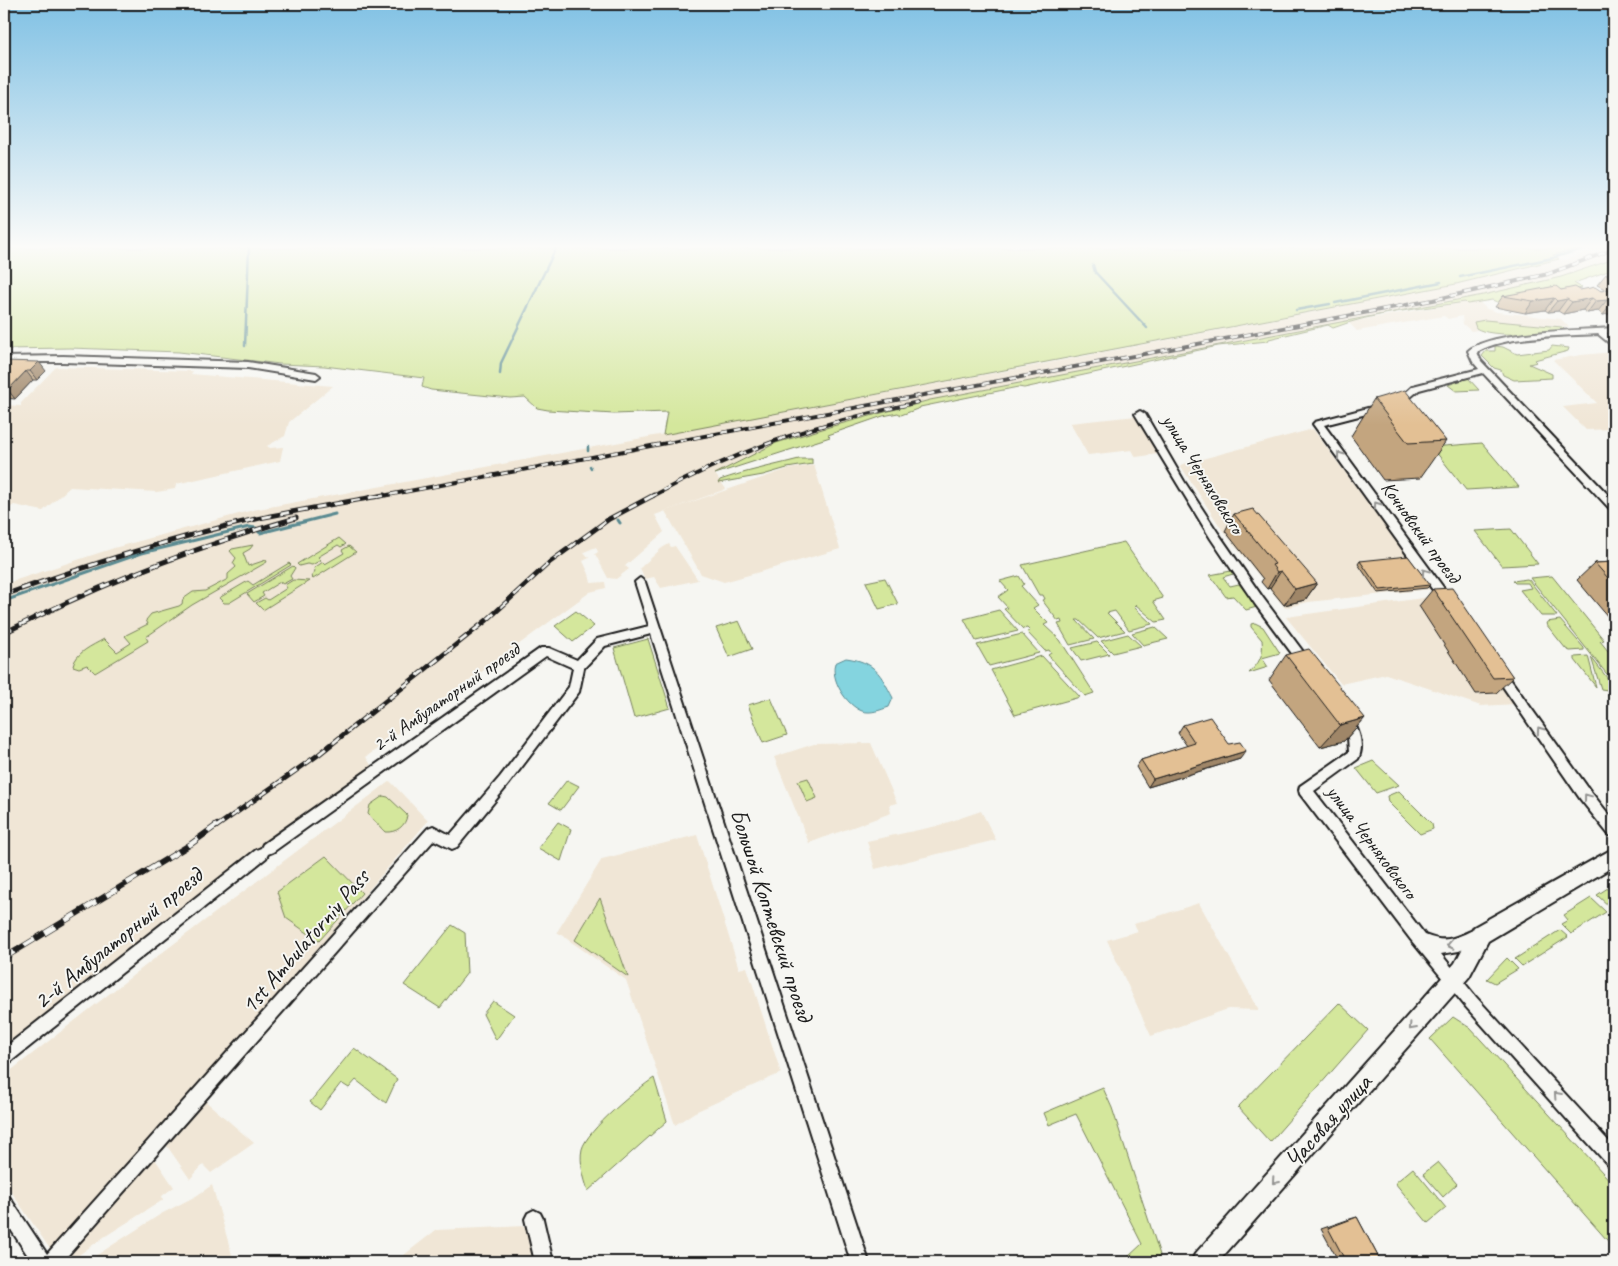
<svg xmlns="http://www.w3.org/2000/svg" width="1618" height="1266" font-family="Caveat,sans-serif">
<rect width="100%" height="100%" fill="#f6f6f2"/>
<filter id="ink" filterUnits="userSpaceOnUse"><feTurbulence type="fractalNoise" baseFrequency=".02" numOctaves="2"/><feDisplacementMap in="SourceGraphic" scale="10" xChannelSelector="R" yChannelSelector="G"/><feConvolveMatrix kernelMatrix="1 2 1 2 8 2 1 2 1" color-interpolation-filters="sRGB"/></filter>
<g filter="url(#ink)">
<g fill="#f0e6d6">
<path d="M 1597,248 L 1614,248 L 1614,259 L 1558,278 L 1483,295 L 930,400 L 829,427 L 776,443 L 715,474 L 726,489 L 655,515 L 664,532 L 625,566 L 629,569 L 616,579 L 608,578 L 595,554 L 598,552 L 596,547 L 584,552 L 589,558 L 583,561 L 589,574 L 591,583 L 605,582 L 606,588 L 590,592 L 366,757 L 373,768 L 295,824 L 4,1057 L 4,584 L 114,548 L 253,510 L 1038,365 L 1456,284 L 1559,259 L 1565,260 Z"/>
<path d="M 1465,302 L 1468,304 L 1479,302 L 1487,309 L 1497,312 L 1561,319 L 1569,327 L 1481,320 L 1476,321 L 1475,328 L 1478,330 L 1471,331 L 1463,324 L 1462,316 L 1448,319 L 1444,316 L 1357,331 L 1348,322 Z"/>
<path d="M 1614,352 L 1614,429 L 1586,430 L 1563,407 L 1597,403 L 1553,360 L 1581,355 Z"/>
<path d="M 56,367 L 193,371 L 191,374 L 333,386 L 289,422 L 285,436 L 267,446 L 270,448 L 283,447 L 280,461 L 176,484 L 175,489 L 157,492 L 70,487 L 43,511 L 14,505 L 4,512 L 4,405 L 21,406 L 21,403 Z"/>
<path d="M 1136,416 L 1158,454 L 1136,457 L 1132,450 L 1088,455 L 1070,423 Z"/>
<path d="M 1313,429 L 1432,589 L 1308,602 L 1285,608 L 1223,531 L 1180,465 Z"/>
<path d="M 814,465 L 840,549 L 724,582 L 701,574 L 665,511 L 788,469 Z"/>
<path d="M 669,544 L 671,547 L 675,546 L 698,580 L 661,588 L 654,577 L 645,579 L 640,568 L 662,548 Z"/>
<path d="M 1437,596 L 1516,704 L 1481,706 L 1386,674 L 1341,684 L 1286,617 Z"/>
<path d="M 871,743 L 897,803 L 889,805 L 891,813 L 809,843 L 774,757 L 814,744 Z"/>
<path d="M 390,781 L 428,821 L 111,1190 L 50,1249 L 4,1181 L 4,1076 L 159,955 Z"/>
<path d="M 981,811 L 996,840 L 875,869 L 867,841 L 937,826 Z"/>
<path d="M 697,835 L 739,969 L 747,967 L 781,1073 L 695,1112 L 675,1125 L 626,980 L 557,932 L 602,859 Z"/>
<path d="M 1199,903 L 1259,1010 L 1228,1009 L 1151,1036 L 1107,940 L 1138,931 L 1134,924 Z"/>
<path d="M 203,1099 L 254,1143 L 211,1173 L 203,1165 L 190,1179 L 167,1146 Z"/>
<path d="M 155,1159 L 174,1187 L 162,1196 L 163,1200 L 104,1237 L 69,1262 L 62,1262 Z"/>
<path d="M 212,1185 L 234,1262 L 86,1262 L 161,1214 L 196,1196 Z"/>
<path d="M 526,1226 L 535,1262 L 395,1262 L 436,1230 Z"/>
</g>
<g fill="#d4e79c" stroke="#78825c">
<path d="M 4,248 L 1580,248 L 1553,255 L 1559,259 L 1456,284 L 663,435 L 667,412 L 614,414 L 548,410 L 537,408 L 525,397 L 510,398 L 431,390 L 422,387 L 424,378 L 324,366 L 280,364 L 179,352 L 70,348 L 4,349 Z"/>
<path d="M 1614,259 L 1614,269 L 1574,283 L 1582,288 L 1502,304 L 1492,300 L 1467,304 L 1465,302 C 1421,309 1374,312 1333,328 L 1328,325 L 1269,339 L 1268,341 L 1218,346 L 1024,388 L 1018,387 L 920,407 L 920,408 L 901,415 L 898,413 L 883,416 L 828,435 L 830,437 L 715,474 L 776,443 L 829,427 L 930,400 L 1483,295 L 1561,277 Z"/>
<path d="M 1485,320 L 1562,327 L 1565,330 C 1546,334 1490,338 1476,328 L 1474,322 Z"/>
<path d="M 1495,346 L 1503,347 L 1517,354 L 1549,350 L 1552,346 L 1569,348 L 1568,351 L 1538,359 L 1535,360 L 1537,362 L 1529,364 L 1552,374 L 1552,378 L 1514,380 L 1503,375 L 1501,370 L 1494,368 L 1482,356 L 1486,351 L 1495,351 Z"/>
<path d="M 1468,378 L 1479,390 L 1456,391 L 1448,385 Z"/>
<path d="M 1482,443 L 1519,487 L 1466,490 L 1432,447 Z"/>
<path d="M 799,459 L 812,459 L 812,464 L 787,468 L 763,475 L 718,483 L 720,480 C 746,471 772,466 799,459 Z"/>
<path d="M 1511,529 L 1538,564 L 1502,566 L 1475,531 Z"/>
<path d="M 339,538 L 346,544 L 341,547 L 338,545 L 318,557 L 321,560 L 312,565 L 307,564 L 299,566 L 297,564 Z"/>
<path d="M 1124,542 L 1163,598 L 1153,601 L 1166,620 L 1156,622 L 1136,605 L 1134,607 L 1152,624 L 1129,630 L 1115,611 L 1107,613 L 1125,631 L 1098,638 L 1079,620 L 1076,620 L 1094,639 L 1070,645 L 1058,624 L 1062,623 L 1061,620 L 1058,621 L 1042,600 L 1045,599 L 1043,595 L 1039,595 L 1022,565 Z"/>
<path d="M 253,545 L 250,549 L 243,553 L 248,566 L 266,560 L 267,562 L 192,605 L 146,637 L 148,641 L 95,673 L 87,665 L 79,668 L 73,666 C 76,652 92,646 104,639 L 117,652 L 131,643 L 125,636 L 126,635 L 148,624 L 146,620 L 151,614 L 179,606 L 182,604 L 183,599 L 193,592 L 205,591 L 228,579 L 228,574 L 236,567 L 233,563 L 236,558 L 230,551 L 232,549 Z"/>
<path d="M 349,546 L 356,552 L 313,579 L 311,577 L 315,571 L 314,568 L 323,562 L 325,564 L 344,553 L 342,550 Z"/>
<path d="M 289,563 L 291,565 L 229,603 L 224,603 L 219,598 L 248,581 L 253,585 Z"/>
<path d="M 293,566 L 295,568 L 290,576 L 292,579 L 283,584 L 280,582 L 262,593 L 264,596 L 254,602 L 247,594 Z"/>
<path d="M 1231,571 L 1233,574 L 1223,577 L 1230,586 L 1239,584 L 1257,607 L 1246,610 L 1233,596 L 1226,597 L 1210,575 Z"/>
<path d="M 1019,576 L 1024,584 L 1021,586 L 1038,605 L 1033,608 L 1048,623 L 1044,625 L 1060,640 L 1094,693 L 1085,696 L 1048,655 L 1051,653 L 1049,650 L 1045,651 L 1027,632 L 1030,631 L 1027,628 L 1023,629 L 1004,609 L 1008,608 L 998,597 L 1008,590 L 1000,581 Z"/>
<path d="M 1552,576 L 1604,640 L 1600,641 L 1608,651 L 1614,652 L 1614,683 L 1530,578 Z"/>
<path d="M 885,578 L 898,604 L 879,609 L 866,582 Z"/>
<path d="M 1527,579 L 1529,580 L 1557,616 L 1541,616 L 1520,590 L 1531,588 L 1528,583 L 1515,583 L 1513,581 Z"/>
<path d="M 293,580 L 309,581 L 263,610 L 256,603 L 265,598 L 268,600 L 287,588 L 285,585 Z"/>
<path d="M 999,610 L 1018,631 L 976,641 L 964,619 Z"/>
<path d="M 576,611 L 594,626 L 573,642 L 555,626 Z"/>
<path d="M 1560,620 L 1584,648 L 1584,650 L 1570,651 L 1566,649 L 1546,624 L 1547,622 Z"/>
<path d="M 739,621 L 752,649 L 729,657 L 716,628 Z"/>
<path d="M 1255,623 L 1263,627 L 1280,653 L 1262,658 L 1268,667 L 1249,673 C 1259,663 1264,656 1262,640 L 1251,627 L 1251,624 Z"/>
<path d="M 1155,627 L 1168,639 L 1143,645 L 1132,633 Z"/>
<path d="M 1022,634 L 1039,653 L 989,666 L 977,645 Z"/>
<path d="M 1128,634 L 1141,646 L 1113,653 L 1101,641 Z"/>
<path d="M 648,639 L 670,708 L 634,718 L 614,648 Z"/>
<path d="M 1097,642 L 1109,654 L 1081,661 L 1072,648 Z"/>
<path d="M 1042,656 L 1080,697 L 1015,715 L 991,670 Z"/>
<path d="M 1588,656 L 1596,687 L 1575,660 L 1575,657 Z"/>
<path d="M 1591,657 L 1614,687 L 1614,691 L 1601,689 Z"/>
<path d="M 771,698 L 787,735 L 763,743 L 748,705 Z"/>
<path d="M 1373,761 L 1399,785 L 1376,793 L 1356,768 Z"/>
<path d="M 808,778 L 817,798 L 807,802 L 798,781 Z"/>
<path d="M 567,780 L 579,786 L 561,810 L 549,803 Z"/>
<path d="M 1399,791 L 1432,824 L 1433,829 L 1420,834 L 1388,802 L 1387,796 Z"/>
<path d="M 383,796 L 388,797 L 407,815 C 406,826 396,833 385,832 L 368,814 L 370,805 Z"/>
<path d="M 558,822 L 571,829 L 561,861 L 538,848 Z"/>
<path d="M 326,856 L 362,893 L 319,941 L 286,918 L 277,892 Z"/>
<path d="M 1614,884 L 1614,908 L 1612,909 L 1597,895 Z"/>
<path d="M 600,898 L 628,977 L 575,940 Z"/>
<path d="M 1591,898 L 1606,912 L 1571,934 L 1561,924 L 1568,920 L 1564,915 Z"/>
<path d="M 452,925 L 465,933 L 467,973 L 440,1008 L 404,985 Z"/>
<path d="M 1560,930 L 1568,937 L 1522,966 L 1515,959 Z"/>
<path d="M 1507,958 L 1518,969 L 1495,983 L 1487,979 Z"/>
<path d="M 493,1001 L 514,1015 L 496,1040 L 483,1014 Z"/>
<path d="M 1339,1003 L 1368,1030 L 1270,1142 L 1238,1107 Z"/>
<path d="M 1453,1017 L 1470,1028 L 1614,1185 L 1614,1248 L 1430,1039 Z"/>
<path d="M 354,1048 L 397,1079 L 386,1103 L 356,1080 L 349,1088 L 341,1083 L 320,1110 L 310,1102 Z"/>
<path d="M 654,1078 L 667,1121 L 588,1191 C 584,1178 579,1162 582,1149 C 587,1130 637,1089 654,1078 Z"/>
<path d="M 1103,1088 L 1112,1108 L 1160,1255 L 1153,1262 L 1132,1262 L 1128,1257 L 1142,1244 L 1076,1114 L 1049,1125 L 1044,1113 Z"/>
<path d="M 1438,1162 L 1457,1184 L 1443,1197 L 1423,1174 Z"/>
<path d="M 1413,1168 L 1446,1208 L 1428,1223 L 1395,1183 Z"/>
</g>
<path fill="#84d4df" stroke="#5a8a91" d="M 846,658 C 875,662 880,673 893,698 L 889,707 C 880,710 871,714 862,711 C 846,705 830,679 835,663 Z"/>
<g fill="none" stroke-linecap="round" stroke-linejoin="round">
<g stroke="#5a8a91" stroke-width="2.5">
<path d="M 1555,257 L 1586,248"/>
<path d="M 1093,265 L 1095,272 L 1147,328"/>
<path d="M 1460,277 L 1553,258"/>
<path d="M 1335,303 L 1441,282"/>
<path d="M 1296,310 L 1330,304"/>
<path d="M 245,346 L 249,248"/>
<path d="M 500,374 L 501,363 L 556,248"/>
<path d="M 588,447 L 588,451"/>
<path d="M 590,466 L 591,468"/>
</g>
<g stroke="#5a8a91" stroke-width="3">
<path d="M 618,520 L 620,523"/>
<path d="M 258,531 L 260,533 L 335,514"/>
<path d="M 4,601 L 142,553 L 249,527 L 256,528"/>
</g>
<defs>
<g id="street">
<path d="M 1614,328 L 1614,332 L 1607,333 L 1614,340 L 1614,347 L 1598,334 C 1565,336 1504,335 1477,352 L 1481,361 L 1614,501 L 1614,510 L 1610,509 L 1483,373 L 1419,390 L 1400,406 L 1397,407 L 1393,404 L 1413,386 L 1479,369 L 1473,362 L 1468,351 C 1489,331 1583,330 1614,328 Z"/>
<path d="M 63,356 L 248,362 L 316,373 L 320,376 L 316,379 L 248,368 L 63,362 L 4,362 L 4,357 Z"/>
<path d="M 1379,405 L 1384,408 L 1382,410 L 1324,425 L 1451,598 L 1452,601 L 1451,604 L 1443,604 L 1313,424 L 1315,422 Z"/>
<path d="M 1140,411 L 1145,414 L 1184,481 L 1218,533 L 1263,598 L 1310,661 L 1312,664 L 1310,667 L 1302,667 L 1255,604 L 1211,539 L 1135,414 Z"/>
<path d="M 640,578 L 645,582 L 869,1262 L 851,1262 L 651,634 L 605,646 L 584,668 L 579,692 L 508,785 L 457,847 L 452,849 L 434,840 L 62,1262 L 32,1262 L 4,1219 L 4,1196 L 10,1198 L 47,1254 L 428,828 L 433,826 L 450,835 L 500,777 L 569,687 L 573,668 L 546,656 L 273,852 L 268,854 L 266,858 L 9,1063 L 4,1066 L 4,1048 L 256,850 L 261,848 L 263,844 L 541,648 L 549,648 L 577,660 L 597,639 L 649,626 L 635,582 Z"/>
<path d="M 1499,667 L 1503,669 L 1591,792 L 1614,821 L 1614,837 L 1609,835 L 1581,800 L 1495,675 L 1493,672 L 1495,669 Z"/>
<path d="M 1344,716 C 1359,721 1365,746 1358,759 L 1314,791 L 1425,935 C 1449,945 1458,936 1480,927 L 1485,929 L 1487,934 L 1485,939 L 1459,951 L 1441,954 L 1476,997 L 1614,1147 L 1614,1167 L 1608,1165 L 1466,1007 L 1411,940 L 1300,794 L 1299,790 L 1300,786 L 1349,752 L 1348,737 L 1338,721 L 1340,717 Z"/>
<path d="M 534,1210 L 540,1213 L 543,1219 L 553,1262 L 535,1262 L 525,1219 L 528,1213 Z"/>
</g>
<path id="secondary" d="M 1614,848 L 1614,866 L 1488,941 L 1469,977 L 1218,1262 L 1191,1262 L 1195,1254 L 1455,963 L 1474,927 Z"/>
</defs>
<use href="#street" stroke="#1c1c1c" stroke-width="4"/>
<use href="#secondary" stroke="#1c1c1c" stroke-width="4"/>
<use href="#street" fill="#f6f6f2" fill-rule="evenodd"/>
<use href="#secondary" fill="#f6f6f2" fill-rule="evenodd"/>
<defs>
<g id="rail-far2">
<path d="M 377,497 L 1433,300 L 1548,274 L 1614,249"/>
<path d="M 651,497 C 708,466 770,440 832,423 C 861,415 889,409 918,402"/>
</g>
<g id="rail-far1">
<path d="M 4,595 C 87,566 171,538 256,519 C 299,510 342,503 384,495"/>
<path d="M 4,633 C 98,585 194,547 296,518"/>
<path d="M 216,827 L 318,755 L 487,620 L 550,562 L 609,519 L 654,495"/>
</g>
<path id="rail" d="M 4,958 L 191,844 L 217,825"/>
</defs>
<use href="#rail-far2" stroke="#1c1c1c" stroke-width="4"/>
<use href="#rail-far1" stroke="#1c1c1c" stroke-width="5"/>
<use href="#rail" stroke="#1c1c1c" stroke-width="6"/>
<use href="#rail-far2" stroke="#f6f6f2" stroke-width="2.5" stroke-dasharray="7" stroke-linecap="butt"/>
<use href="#rail-far1" stroke="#f6f6f2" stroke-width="3" stroke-dasharray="9" stroke-linecap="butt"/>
<use href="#rail" stroke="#f6f6f2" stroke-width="4.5" stroke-dasharray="12" stroke-linecap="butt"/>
</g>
<g fill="#c3a57f" stroke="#1c1c1c">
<path d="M 1614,270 L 1614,313 L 1603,315 L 1598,311 L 1587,313 L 1583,310 L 1563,314 L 1558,311 L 1548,312 L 1545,310 L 1525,313 L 1495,307 L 1503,296 L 1561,290 L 1601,291 L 1607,290 L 1597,285 L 1606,274 Z"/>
<path d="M 4,361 L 46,371 L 37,380 L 33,380 L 15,399 L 4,398 Z"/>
<path d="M 1374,399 L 1446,441 L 1420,478 L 1383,480 L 1351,436 Z"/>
<path d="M 1234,514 L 1317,583 L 1305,600 L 1284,605 L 1270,588 L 1267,589 L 1261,582 L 1263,579 L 1225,531 Z"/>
<path d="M 1360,561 L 1430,585 L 1427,588 L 1378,593 L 1358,564 Z"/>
<path d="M 1614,562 L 1614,624 L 1577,580 L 1595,563 Z"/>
<path d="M 1433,589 L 1513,677 L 1496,693 L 1476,694 L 1419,606 Z"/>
<path d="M 1286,655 L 1365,718 L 1344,741 L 1320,747 L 1269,680 Z"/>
<path d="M 1183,725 L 1240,759 L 1148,787 L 1136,767 L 1141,760 L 1187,746 L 1178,733 Z"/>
<path d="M 1357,1217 L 1381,1262 L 1339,1262 L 1321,1229 L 1350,1219 Z"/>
</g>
<g fill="#9f8668" stroke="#1c1c1c">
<path d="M 1554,298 L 1545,310 L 1525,313 L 1533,301 Z"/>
<path d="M 1592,298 L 1583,310 L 1563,314 L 1572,302 Z"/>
<path d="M 1567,299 L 1558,311 L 1548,312 L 1557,301 Z"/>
<path d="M 1607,300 L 1598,311 L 1587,313 L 1596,301 Z"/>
<path d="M 1612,303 L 1614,303 L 1614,313 L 1603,315 Z"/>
<path d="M 39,362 L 46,371 L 37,380 L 30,371 Z"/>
<path d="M 26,371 L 33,380 L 15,399 L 8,390 Z"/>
<path d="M 1281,571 L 1270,588 L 1267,589 L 1277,572 Z"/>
<path d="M 1317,583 L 1305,600 L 1284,605 L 1295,589 Z"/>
<path d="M 1365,718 L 1344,741 L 1320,747 L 1340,725 Z"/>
<path d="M 1246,751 L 1240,759 L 1148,787 L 1153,779 Z"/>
</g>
<g fill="#e3c094" stroke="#1c1c1c">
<path d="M 1614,270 L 1614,278 L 1606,274 Z"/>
<path d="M 1556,286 L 1561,290 L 1575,287 L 1580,290 L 1595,287 L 1601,291 L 1614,289 L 1614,303 L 1612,303 L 1607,300 L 1596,301 L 1592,298 L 1572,302 L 1567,299 L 1557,301 L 1554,298 L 1533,301 L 1503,296 Z"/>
<path d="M 4,361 L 39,362 L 30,371 L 26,371 L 8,390 L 4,390 Z"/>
<path d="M 1405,390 L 1446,441 L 1408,443 L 1374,399 Z"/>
<path d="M 1253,509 L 1317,583 L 1295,589 L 1281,571 L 1277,572 L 1272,565 L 1275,564 L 1234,514 Z"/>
<path d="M 1408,556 L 1430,585 L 1380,590 L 1360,561 Z"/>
<path d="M 1614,562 L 1614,585 L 1595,563 Z"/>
<path d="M 1452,588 L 1513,677 L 1493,678 L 1433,589 Z"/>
<path d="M 1309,649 L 1365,718 L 1340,725 L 1286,655 Z"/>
<path d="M 1210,717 L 1229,744 L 1240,742 L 1246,751 L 1153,779 L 1141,760 L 1195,743 L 1183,725 Z"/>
<path d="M 1357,1217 L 1381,1262 L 1346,1262 L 1328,1228 Z"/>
</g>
<defs><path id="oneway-chevron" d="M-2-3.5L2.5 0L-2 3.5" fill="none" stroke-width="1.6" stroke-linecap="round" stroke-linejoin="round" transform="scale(1.25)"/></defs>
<g stroke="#949492">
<use href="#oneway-chevron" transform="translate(1340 455) rotate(-126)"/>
<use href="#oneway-chevron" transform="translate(1377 505) rotate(-126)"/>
<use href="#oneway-chevron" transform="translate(1425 572) rotate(-126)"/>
<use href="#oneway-chevron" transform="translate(1540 730) rotate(-125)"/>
<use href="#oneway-chevron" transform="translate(1587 797) rotate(-127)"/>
<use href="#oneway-chevron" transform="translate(1450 945) rotate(168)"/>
<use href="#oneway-chevron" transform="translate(1412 1027) rotate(132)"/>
<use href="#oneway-chevron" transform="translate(1557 1095) rotate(-132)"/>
<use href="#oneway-chevron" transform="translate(1275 1181) rotate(131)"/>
</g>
</g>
<linearGradient id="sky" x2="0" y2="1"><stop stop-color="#80c1e4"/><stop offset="0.58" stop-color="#fbfbf9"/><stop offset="1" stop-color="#fbfbf9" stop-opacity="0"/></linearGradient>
<rect width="1618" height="425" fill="url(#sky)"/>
<g text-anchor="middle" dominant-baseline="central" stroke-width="4" stroke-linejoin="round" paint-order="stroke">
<g font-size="20" fill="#1c1c1c" stroke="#f6f6f2">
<text transform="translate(1203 474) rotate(58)">улица Черняховского</text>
<text transform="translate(1421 532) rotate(54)">Кочновский проезд</text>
<text transform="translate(446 697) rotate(-35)">2-й Амбулаторный проезд</text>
<text transform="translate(1372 842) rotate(53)">улица Черняховского</text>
</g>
<g font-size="24" fill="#1c1c1c" stroke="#f6f6f2">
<text transform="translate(772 915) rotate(72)">Большой Коптевский проезд</text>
<text transform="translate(118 938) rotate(-39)">2-й Амбулаторный проезд</text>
<text transform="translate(305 941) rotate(-49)">1st Ambulatorniy Pass</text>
<text transform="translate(1328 1121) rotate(-48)">Часовая улица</text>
</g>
</g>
<rect width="1618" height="1266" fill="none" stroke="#f6f6f2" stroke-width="20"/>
<rect x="10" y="10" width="1598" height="1246" fill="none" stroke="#1c1c1c" stroke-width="2" filter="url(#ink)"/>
</svg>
